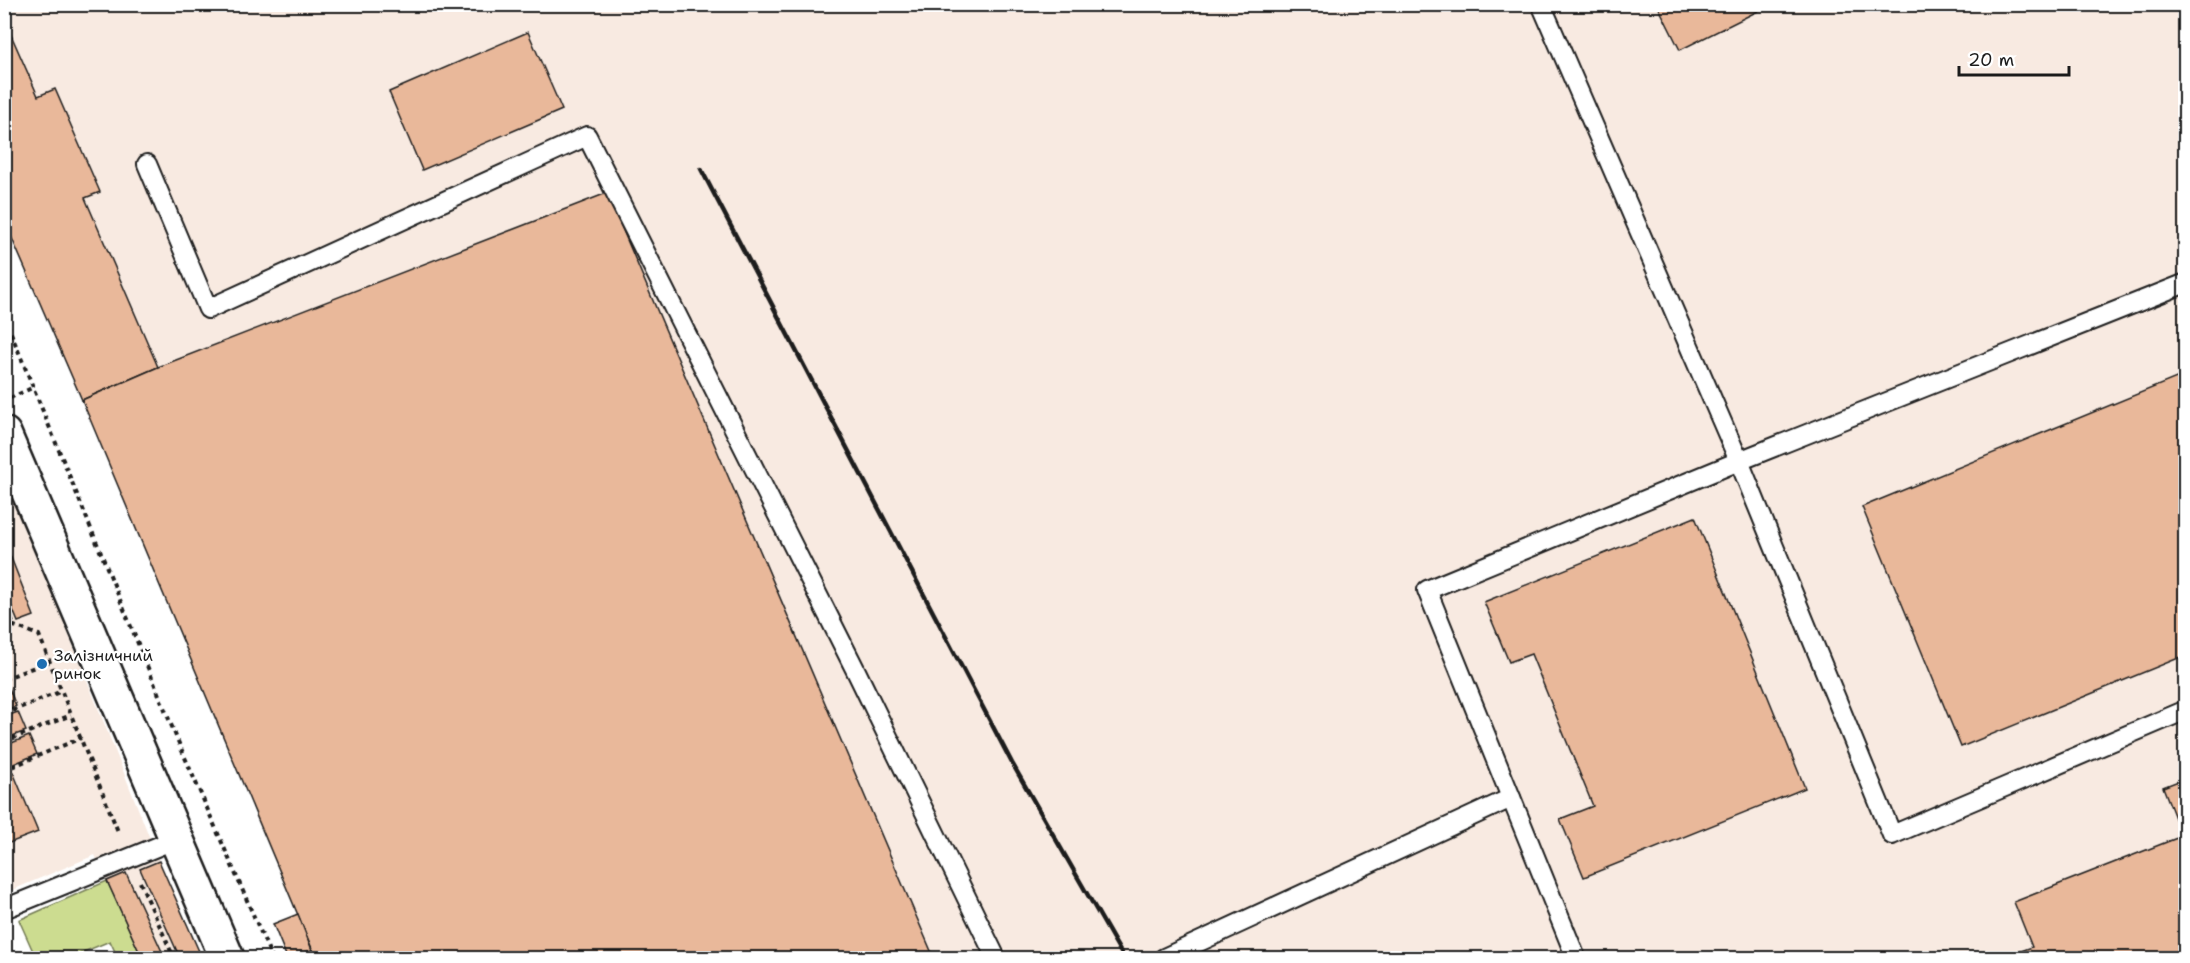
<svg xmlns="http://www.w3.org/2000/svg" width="2190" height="963" font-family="'Shantell Sans',sans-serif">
<rect width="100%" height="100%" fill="#fff"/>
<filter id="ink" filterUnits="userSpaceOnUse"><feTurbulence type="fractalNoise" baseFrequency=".0167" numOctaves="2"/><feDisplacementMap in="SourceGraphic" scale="12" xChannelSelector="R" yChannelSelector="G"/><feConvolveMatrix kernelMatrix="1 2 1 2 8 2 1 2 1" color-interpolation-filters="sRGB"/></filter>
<g filter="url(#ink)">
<g fill="#f8eae1">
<path d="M 26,4 L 2185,5 L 2185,958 L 316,958 L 312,950 L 287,958 L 273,924 L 297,914 L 82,400 L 5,220 L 4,14 Z"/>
<path d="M 4,472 L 159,861 L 202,958 L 142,958 L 95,855 L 5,893 Z"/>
</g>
<path fill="#ccdc90" stroke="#747c56" stroke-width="1.5" d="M 107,881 L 142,958 L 118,958 L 110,941 L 69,958 L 36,958 L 19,920 Z"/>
<g fill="#e9b89a" stroke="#1c1c1c" stroke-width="1.5">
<path d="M 1657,4 L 1772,4 L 1680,50 Z"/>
<path d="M 4,19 L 38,96 L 55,89 L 100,192 L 85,198 L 158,367 L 82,400 L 4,220 Z"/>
<path d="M 528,32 L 562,110 L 422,170 L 389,92 Z"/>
<path d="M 607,193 L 934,958 L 316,958 L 82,400 L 158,367 Z"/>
<path d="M 2186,374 L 2186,655 L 1961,747 L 1862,507 Z"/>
<path d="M 1695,517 L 1805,788 L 1584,877 L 1560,819 L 1593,806 L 1531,654 L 1509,662 L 1484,602 Z"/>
<path d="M 4,540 L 34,616 L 18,622 L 4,588 Z"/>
<path d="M 9,688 L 16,706 L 4,711 L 4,690 Z"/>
<path d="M 18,712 L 26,731 L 4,739 L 4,717 Z"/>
<path d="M 29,736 L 37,754 L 4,768 L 4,746 Z"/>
<path d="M 13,772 L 38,832 L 4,845 L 4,775 Z"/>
<path d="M 2186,778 L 2186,958 L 2002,958 L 2032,947 L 2014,902 L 2182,836 L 2163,787 Z"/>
<path d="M 159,861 L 202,958 L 180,958 L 140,869 Z"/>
<path d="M 126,873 L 165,958 L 142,958 L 107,881 Z"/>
<path d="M 298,914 L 312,950 L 287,958 L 273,924 Z"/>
</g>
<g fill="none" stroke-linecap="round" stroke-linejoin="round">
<defs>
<g id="lane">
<path d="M 1541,4 L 1739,461 L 1427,590 L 1576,958"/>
<path d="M 147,164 L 208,309 L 587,136 L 856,671 L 996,958"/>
<path d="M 2186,283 L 1739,461 L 1892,835 L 2186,710"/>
<path d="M 4,909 L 176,839"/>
<path d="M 1164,958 L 1511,798"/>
</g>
<path id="street" d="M 4,434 L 227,958"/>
</defs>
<use href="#lane" stroke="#1c1c1c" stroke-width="22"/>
<use href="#street" stroke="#1c1c1c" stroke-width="38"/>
<g stroke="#1c1c1c" stroke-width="4" stroke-dasharray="4.5 4.5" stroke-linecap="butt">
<path d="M 4,316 L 177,739 L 272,958"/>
<path d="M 10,398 L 34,387"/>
<path d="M 4,602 L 14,626"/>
<path d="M 4,630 L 14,626 L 39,635 L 119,834"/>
<path d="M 4,679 L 50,661"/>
<path d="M 4,714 L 62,691"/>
<path d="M 4,742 L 71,715"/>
<path d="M 4,770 L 81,738"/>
<path d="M 140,882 L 174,958"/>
</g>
<use href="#lane" stroke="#fff" stroke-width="18"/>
<use href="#street" stroke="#fff" stroke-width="33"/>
<path stroke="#1c1c1c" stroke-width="4.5" d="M 701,169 L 1012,763 L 1124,958"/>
</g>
</g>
<circle fill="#1f6fb2" stroke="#fff" stroke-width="2" cx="42" cy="664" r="6"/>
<g text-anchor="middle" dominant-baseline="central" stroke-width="4.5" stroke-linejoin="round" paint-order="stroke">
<g font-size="16" fill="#1c1c1c" stroke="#fff" text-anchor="start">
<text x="54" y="655">Залізничний<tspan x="54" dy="18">ринок</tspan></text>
</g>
</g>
<rect width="2190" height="963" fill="none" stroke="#fff" stroke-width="24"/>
<rect x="12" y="12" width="2166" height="939" fill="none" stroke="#1c1c1c" stroke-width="2" filter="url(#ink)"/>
<path d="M1959 66v9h110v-9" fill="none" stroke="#1c1c1c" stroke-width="3"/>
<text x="1968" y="66" font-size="18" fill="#1c1c1c" stroke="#ffffff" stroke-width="4.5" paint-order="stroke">20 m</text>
</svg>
